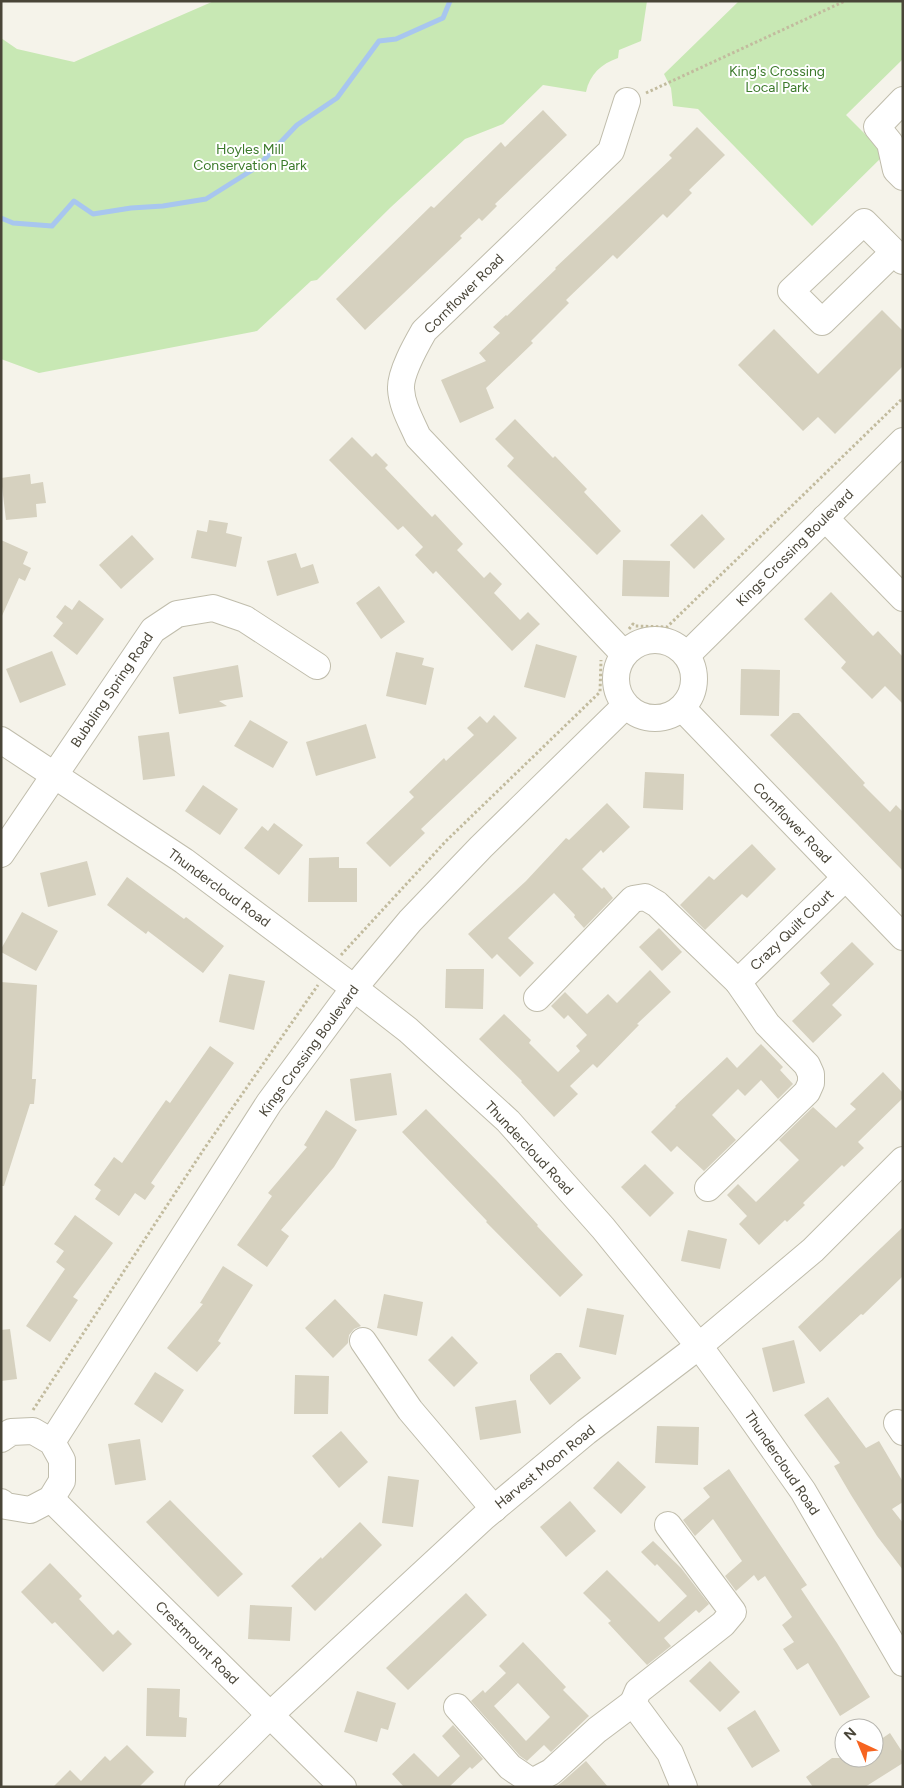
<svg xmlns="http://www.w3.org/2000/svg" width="904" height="1788" font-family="Figtree,sans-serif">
<rect width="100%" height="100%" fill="#f5f3ea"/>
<g fill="#c8e8b4">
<path d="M 214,1 L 647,1 L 641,41 L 619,50 L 618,58 C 601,64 590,74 586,92 L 543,85 L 503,124 L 465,139 L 391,207 L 317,280 L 311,281 L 257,331 L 39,373 L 1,359 L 1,38 L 17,49 L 74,62 Z"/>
<path d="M 739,1 L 903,1 L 903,59 L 846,115 L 885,154 L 812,226 L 698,109 L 673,106 L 671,88 L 664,74 Z"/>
</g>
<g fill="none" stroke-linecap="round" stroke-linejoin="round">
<path stroke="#a8c6ef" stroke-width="5" d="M 1,218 L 13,223 L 52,226 L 74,201 L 93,214 L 131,208 L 163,206 L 206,199 L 257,167 L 297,125 L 337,98 L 379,41 L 396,39 L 443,18 L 450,1"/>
</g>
<g fill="#d6d1bf" fill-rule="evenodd">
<path d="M 543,110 L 567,135 L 495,204 L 497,206 L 482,221 L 479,218 L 460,236 L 462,238 L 365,330 L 336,299 L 431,206 L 434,208 L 501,142 L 505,147 Z"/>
<path d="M 697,127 L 725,155 L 689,190 L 692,193 L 667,218 L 663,214 L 617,259 L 613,255 L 566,300 L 569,303 L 531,341 L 533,343 L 486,388 L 494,408 L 460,423 L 441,380 L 486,361 L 479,353 L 500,333 L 493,327 L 506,315 L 507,316 L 556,269 L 555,268 L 672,158 L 669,155 Z"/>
<path d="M 882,310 L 903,331 L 903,366 L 835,434 L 818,417 L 803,431 L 738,365 L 774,329 L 818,374 Z"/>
<path d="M 515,419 L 553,458 L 555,456 L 587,489 L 584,492 L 621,531 L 597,555 L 507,466 L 514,458 L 495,439 Z"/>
<path d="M 352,437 L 372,457 L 376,453 L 388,465 L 385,468 L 432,517 L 435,514 L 463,544 L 457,550 L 484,578 L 490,572 L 502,584 L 494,593 L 520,620 L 528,612 L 540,624 L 512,651 L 436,571 L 433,574 L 415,555 L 423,547 L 403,526 L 398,530 L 329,460 Z"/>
<path d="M 30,474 L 31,484 L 43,482 L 46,503 L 36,504 L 37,517 L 6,520 L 1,478 Z"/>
<path d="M 702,514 L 725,539 L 694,569 L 670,545 Z"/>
<path d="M 209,520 L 228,523 L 226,533 L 242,537 L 236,567 L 191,558 L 197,530 L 207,532 Z"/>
<path d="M 132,535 L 154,559 L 121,589 L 99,565 Z"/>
<path d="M 1,540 L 28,552 L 23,564 L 31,568 L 25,581 L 19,578 L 1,618 Z"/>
<path d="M 296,553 L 301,568 L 313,564 L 319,583 L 277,596 L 267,561 Z"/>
<path d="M 623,560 L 670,561 L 669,597 L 622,596 Z"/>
<path d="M 379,586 L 405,622 L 381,639 L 356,603 Z"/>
<path d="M 831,592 L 873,636 L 878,631 L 903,657 L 903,704 L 885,686 L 872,699 L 841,668 L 846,662 L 804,619 Z"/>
<path d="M 79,600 L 104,619 L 77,655 L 53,636 L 63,623 L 56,617 L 65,605 L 72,610 Z"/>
<path d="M 536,644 L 577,656 L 565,698 L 524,687 Z"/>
<path d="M 52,651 L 66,685 L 20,703 L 6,669 Z"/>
<path d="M 396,652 L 424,658 L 422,665 L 434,668 L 426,705 L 386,696 Z"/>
<path d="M 238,665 L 243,697 L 219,701 L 227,706 L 179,714 L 173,677 Z"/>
<path d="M 741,669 L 780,670 L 779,716 L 740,715 Z"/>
<path d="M 793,713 L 799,713 L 865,783 L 863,785 L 890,812 L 896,805 L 903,812 L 903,871 L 770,735 Z"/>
<path d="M 494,715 L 517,738 L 421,829 L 425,833 L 390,867 L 366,843 L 414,797 L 409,792 L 444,758 L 446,761 L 474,735 L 467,728 L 480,716 L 487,723 Z"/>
<path d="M 250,720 L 288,742 L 273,768 L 234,746 Z"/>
<path d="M 366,724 L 376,758 L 316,776 L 306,742 Z"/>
<path d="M 169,732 L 175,776 L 143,780 L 138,736 Z"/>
<path d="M 645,772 L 684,774 L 683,810 L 643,808 Z"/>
<path d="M 203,785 L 238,809 L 220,835 L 185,811 Z"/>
<path d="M 607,803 L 630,827 L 603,853 L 601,850 L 582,869 L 602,889 L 604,887 L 613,898 L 584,928 L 574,917 L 575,915 L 554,893 L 508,938 L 534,963 L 520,977 L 497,954 L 492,959 L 468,934 L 526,881 L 566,838 L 569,840 Z"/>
<path d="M 274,823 L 303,845 L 279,875 L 244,848 L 262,826 L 268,831 Z"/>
<path d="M 752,844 L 776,869 L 747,898 L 742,894 L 705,930 L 680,905 L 709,876 L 714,880 Z"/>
<path d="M 339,857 L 339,868 L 357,868 L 357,902 L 308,902 L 309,858 Z"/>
<path d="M 87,861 L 96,895 L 48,907 L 40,873 Z"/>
<path d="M 127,877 L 184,919 L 186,917 L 224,946 L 203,973 L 148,931 L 146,934 L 107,905 Z"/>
<path d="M 22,912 L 58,931 L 36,971 L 1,952 L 1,949 Z"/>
<path d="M 659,928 L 682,952 L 662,971 L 639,947 Z"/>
<path d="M 852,942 L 874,964 L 832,1005 L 842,1015 L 813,1043 L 792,1021 L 830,984 L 820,973 Z"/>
<path d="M 446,969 L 484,969 L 483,1009 L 445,1008 Z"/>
<path d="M 650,970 L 671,992 L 637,1024 L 639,1025 L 597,1068 L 593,1064 L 570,1086 L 578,1094 L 554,1117 L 521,1082 L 522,1081 L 479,1039 L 504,1014 L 531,1040 L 529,1043 L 558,1072 L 580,1051 L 576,1046 L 587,1035 L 568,1015 L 564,1019 L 551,1006 L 565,992 L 587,1014 L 608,994 L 617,1003 Z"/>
<path d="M 229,974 L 265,981 L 254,1030 L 219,1022 Z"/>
<path d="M 1,982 L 37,985 L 32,1079 L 36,1079 L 34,1104 L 30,1104 L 4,1186 L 1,1186 Z"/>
<path d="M 761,1044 L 783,1067 L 780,1070 L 793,1084 L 778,1099 L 761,1080 L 745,1096 L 738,1089 L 712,1115 L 736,1140 L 704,1171 L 677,1146 L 671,1152 L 651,1132 L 676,1107 L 675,1106 L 727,1057 L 737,1068 Z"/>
<path d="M 210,1046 L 234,1063 L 151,1183 L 155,1186 L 145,1200 L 135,1193 L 119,1216 L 95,1199 L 101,1190 L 94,1185 L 114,1157 L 122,1163 L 166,1100 L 170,1103 Z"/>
<path d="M 883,1072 L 903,1093 L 903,1098 L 858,1142 L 864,1148 L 844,1167 L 842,1165 L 803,1203 L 805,1205 L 787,1222 L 785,1220 L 759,1245 L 739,1224 L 747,1216 L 727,1195 L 738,1184 L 756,1202 L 799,1160 L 779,1140 L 813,1107 L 836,1128 L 856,1109 L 850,1104 Z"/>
<path d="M 391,1073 L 397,1115 L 355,1121 L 350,1079 Z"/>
<path d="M 426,1109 L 496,1180 L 538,1225 L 537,1226 L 583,1275 L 560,1297 L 486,1222 L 487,1221 L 402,1132 Z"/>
<path d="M 326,1110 L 357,1130 L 334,1167 L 281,1230 L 289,1236 L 267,1267 L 237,1245 L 272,1196 L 268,1193 L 307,1147 L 304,1145 Z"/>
<path d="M 645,1164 L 674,1193 L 650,1217 L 621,1187 Z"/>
<path d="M 75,1215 L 113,1243 L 73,1297 L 78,1300 L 50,1342 L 26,1326 L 65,1269 L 56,1262 L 64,1251 L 54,1244 Z"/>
<path d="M 903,1227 L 903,1276 L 863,1315 L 861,1314 L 820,1352 L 798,1327 Z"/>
<path d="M 688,1230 L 727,1239 L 720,1269 L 681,1261 Z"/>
<path d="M 223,1266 L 253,1285 L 218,1341 L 221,1343 L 197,1372 L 167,1348 L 203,1304 L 200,1303 Z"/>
<path d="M 384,1294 L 423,1302 L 417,1336 L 377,1328 Z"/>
<path d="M 335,1299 L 361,1326 L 354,1329 L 349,1335 L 348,1343 L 333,1358 L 305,1328 Z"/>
<path d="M 587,1308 L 624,1315 L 616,1355 L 579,1347 Z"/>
<path d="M 10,1329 L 17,1379 L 1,1381 L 1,1330 Z"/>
<path d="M 452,1336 L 478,1363 L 454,1387 L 428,1360 Z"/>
<path d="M 794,1340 L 805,1383 L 773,1392 L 762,1348 Z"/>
<path d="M 556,1353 L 561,1353 L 581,1378 L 550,1405 L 530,1380 L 530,1375 Z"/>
<path d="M 155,1372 L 184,1390 L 162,1423 L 134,1404 Z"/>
<path d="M 295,1375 L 329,1376 L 328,1414 L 294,1414 Z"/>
<path d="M 828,1397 L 866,1448 L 879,1441 L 903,1482 L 903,1502 L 892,1509 L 903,1523 L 903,1570 L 877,1536 L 851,1495 L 834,1466 L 840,1463 L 804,1415 Z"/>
<path d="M 516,1400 L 521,1433 L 480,1440 L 475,1407 Z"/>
<path d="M 657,1426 L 699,1427 L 698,1465 L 655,1463 Z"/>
<path d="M 341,1431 L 368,1462 L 339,1488 L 312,1456 Z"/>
<path d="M 140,1439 L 146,1480 L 115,1485 L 108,1444 Z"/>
<path d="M 618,1461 L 646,1487 L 621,1514 L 593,1488 Z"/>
<path d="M 729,1469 L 807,1585 L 801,1589 L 837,1643 L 870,1697 L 840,1716 L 808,1663 L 797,1670 L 783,1649 L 794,1642 L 782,1625 L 792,1617 L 765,1576 L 758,1581 L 754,1575 L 736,1591 L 725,1576 L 742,1561 L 713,1519 L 695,1536 L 683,1520 L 710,1497 L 703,1488 Z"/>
<path d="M 388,1476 L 419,1480 L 413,1527 L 382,1523 Z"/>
<path d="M 170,1500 L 243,1574 L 218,1597 L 146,1522 Z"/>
<path d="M 570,1501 L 596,1531 L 566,1557 L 540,1527 Z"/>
<path d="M 360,1522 L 382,1545 L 315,1611 L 291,1586 L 321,1557 L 322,1559 Z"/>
<path d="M 653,1541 L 681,1568 L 709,1604 L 699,1613 L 696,1610 L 664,1638 L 671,1646 L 647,1665 L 608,1623 L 611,1621 L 583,1593 L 607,1570 L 659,1622 L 687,1596 L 657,1564 L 655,1566 L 641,1552 Z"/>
<path d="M 50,1563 L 82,1596 L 79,1599 L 113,1635 L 118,1630 L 132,1644 L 103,1672 L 55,1622 L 52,1624 L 21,1592 Z"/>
<path d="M 466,1593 L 487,1615 L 408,1690 L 386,1668 Z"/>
<path d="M 250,1605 L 292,1607 L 290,1641 L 248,1639 Z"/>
<path d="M 523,1642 L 566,1687 L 563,1690 L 589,1716 L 551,1752 L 544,1745 L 527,1761 L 520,1756 L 471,1701 L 483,1690 L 485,1693 L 506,1673 L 499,1666 ZM 518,1683 L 550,1717 L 526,1741 L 494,1706 Z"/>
<path d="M 710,1661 L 740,1692 L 720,1712 L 689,1681 Z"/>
<path d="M 147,1688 L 180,1689 L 179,1717 L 187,1718 L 186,1737 L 146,1736 Z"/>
<path d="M 357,1691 L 396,1703 L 388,1730 L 381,1728 L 377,1742 L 344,1732 Z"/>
<path d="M 755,1710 L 780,1751 L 752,1768 L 727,1728 Z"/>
<path d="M 453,1725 L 483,1759 L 472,1769 L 470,1767 L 449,1787 L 404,1787 L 392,1774 L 414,1753 L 438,1777 L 460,1756 L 442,1736 Z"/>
<path d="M 890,1733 L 903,1753 L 903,1763 L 865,1787 L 813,1787 L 806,1777 L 832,1758 L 874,1758 L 874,1744 Z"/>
<path d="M 127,1745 L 154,1772 L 139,1787 L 53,1787 L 70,1770 L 81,1781 L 105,1756 L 110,1761 Z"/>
<path d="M 586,1761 L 608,1787 L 556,1787 L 561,1783 Z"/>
</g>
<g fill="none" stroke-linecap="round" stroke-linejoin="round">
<defs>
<g id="minor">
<path d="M 903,100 L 877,127 L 890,143 L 896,170 L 903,177"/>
<path d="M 894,252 L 822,322 L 791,291 L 864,222 L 903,261"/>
<path d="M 825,518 L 903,598"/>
<circle cx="655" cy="679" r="39"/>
<path d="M 624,654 L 418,437 C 411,421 402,406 401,389 C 400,373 416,345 424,331 L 611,151 L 627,101"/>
<path d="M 687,655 L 903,441"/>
<path d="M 682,708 L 903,937"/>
<path d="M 1,740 L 184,861 L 354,988 L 408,1030 L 508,1121 L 603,1228 L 699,1346 L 741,1403 L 803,1491 L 903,1663"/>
<path d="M 1,854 L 153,630 L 177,614 L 213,608 L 245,619 L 317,666"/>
<path d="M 738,982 L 845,878"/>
<path d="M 537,998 L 633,899 L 645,897 L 657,904 L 738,982 L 767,1024 L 807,1065 L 811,1074 L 811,1083 L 807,1092 L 708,1188"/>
<path d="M 363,1341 L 410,1410 L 494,1509"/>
<path d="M 897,1423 L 903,1432"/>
<path d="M 1,1439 L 11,1432 L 33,1431 L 52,1442 L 62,1460 L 62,1481 L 51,1499 L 30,1510 L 6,1506 L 1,1502"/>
<path d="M 52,1442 L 269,1103 L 354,988 L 410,921 L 481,847 L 625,706"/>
<path d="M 51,1499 L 343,1787"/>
<path d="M 668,1525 L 733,1612 L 723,1624 L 638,1691 L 633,1703 L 670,1753 L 684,1787"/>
<path d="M 457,1707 L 510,1767 L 532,1782 L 551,1772 L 597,1730 L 633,1703"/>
<path d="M 198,1787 L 270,1715 L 484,1517 L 586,1432 L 699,1346 L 813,1250 L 903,1160"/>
</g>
</defs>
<use href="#minor" stroke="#c0bdac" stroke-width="28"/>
<g stroke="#c2bb9e" stroke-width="3" stroke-dasharray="2.5 2.5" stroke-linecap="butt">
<path d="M 646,93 L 845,1"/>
<path d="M 629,629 L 633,624 L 635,626 L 667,627 L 903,398"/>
<path d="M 341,955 L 446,841 L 600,692 L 601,660"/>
<path d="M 33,1410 L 204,1149 L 318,985"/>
</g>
<use href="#minor" stroke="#fff" stroke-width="26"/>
</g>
<g text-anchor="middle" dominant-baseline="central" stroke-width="4" stroke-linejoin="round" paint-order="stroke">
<g font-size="14" fill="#3c7a2b" stroke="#fff">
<text x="777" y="71">King's Crossing<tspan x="777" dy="16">Local Park</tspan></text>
<text x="250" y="149">Hoyles Mill<tspan x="250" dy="16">Conservation Park</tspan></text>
</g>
<g font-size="14" fill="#494538" stroke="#fff">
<text transform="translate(464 294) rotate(-45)">Cornflower Road</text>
<text transform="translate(795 548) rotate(-45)">Kings Crossing Boulevard</text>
<text transform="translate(112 690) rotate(-56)">Bubbling Spring Road</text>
<text transform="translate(792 823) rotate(46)">Cornflower Road</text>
<text transform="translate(219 888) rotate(36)">Thundercloud Road</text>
<text transform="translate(792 930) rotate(-44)">Crazy Quilt Court</text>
<text transform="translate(309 1051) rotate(-54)">Kings Crossing Boulevard</text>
<text transform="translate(529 1148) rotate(47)">Thundercloud Road</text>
<text transform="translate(782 1463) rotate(56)">Thundercloud Road</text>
<text transform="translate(545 1467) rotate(-39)">Harvest Moon Road</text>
<text transform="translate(197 1643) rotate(45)">Crestmount Road</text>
</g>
</g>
<rect width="904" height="1788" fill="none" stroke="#494538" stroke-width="5"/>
<g transform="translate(859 1743) rotate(316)"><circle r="24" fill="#ffffff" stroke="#b6b5af"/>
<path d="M0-4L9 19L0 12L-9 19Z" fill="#f66420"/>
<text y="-8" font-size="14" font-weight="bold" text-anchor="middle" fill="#494538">N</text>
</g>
</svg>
